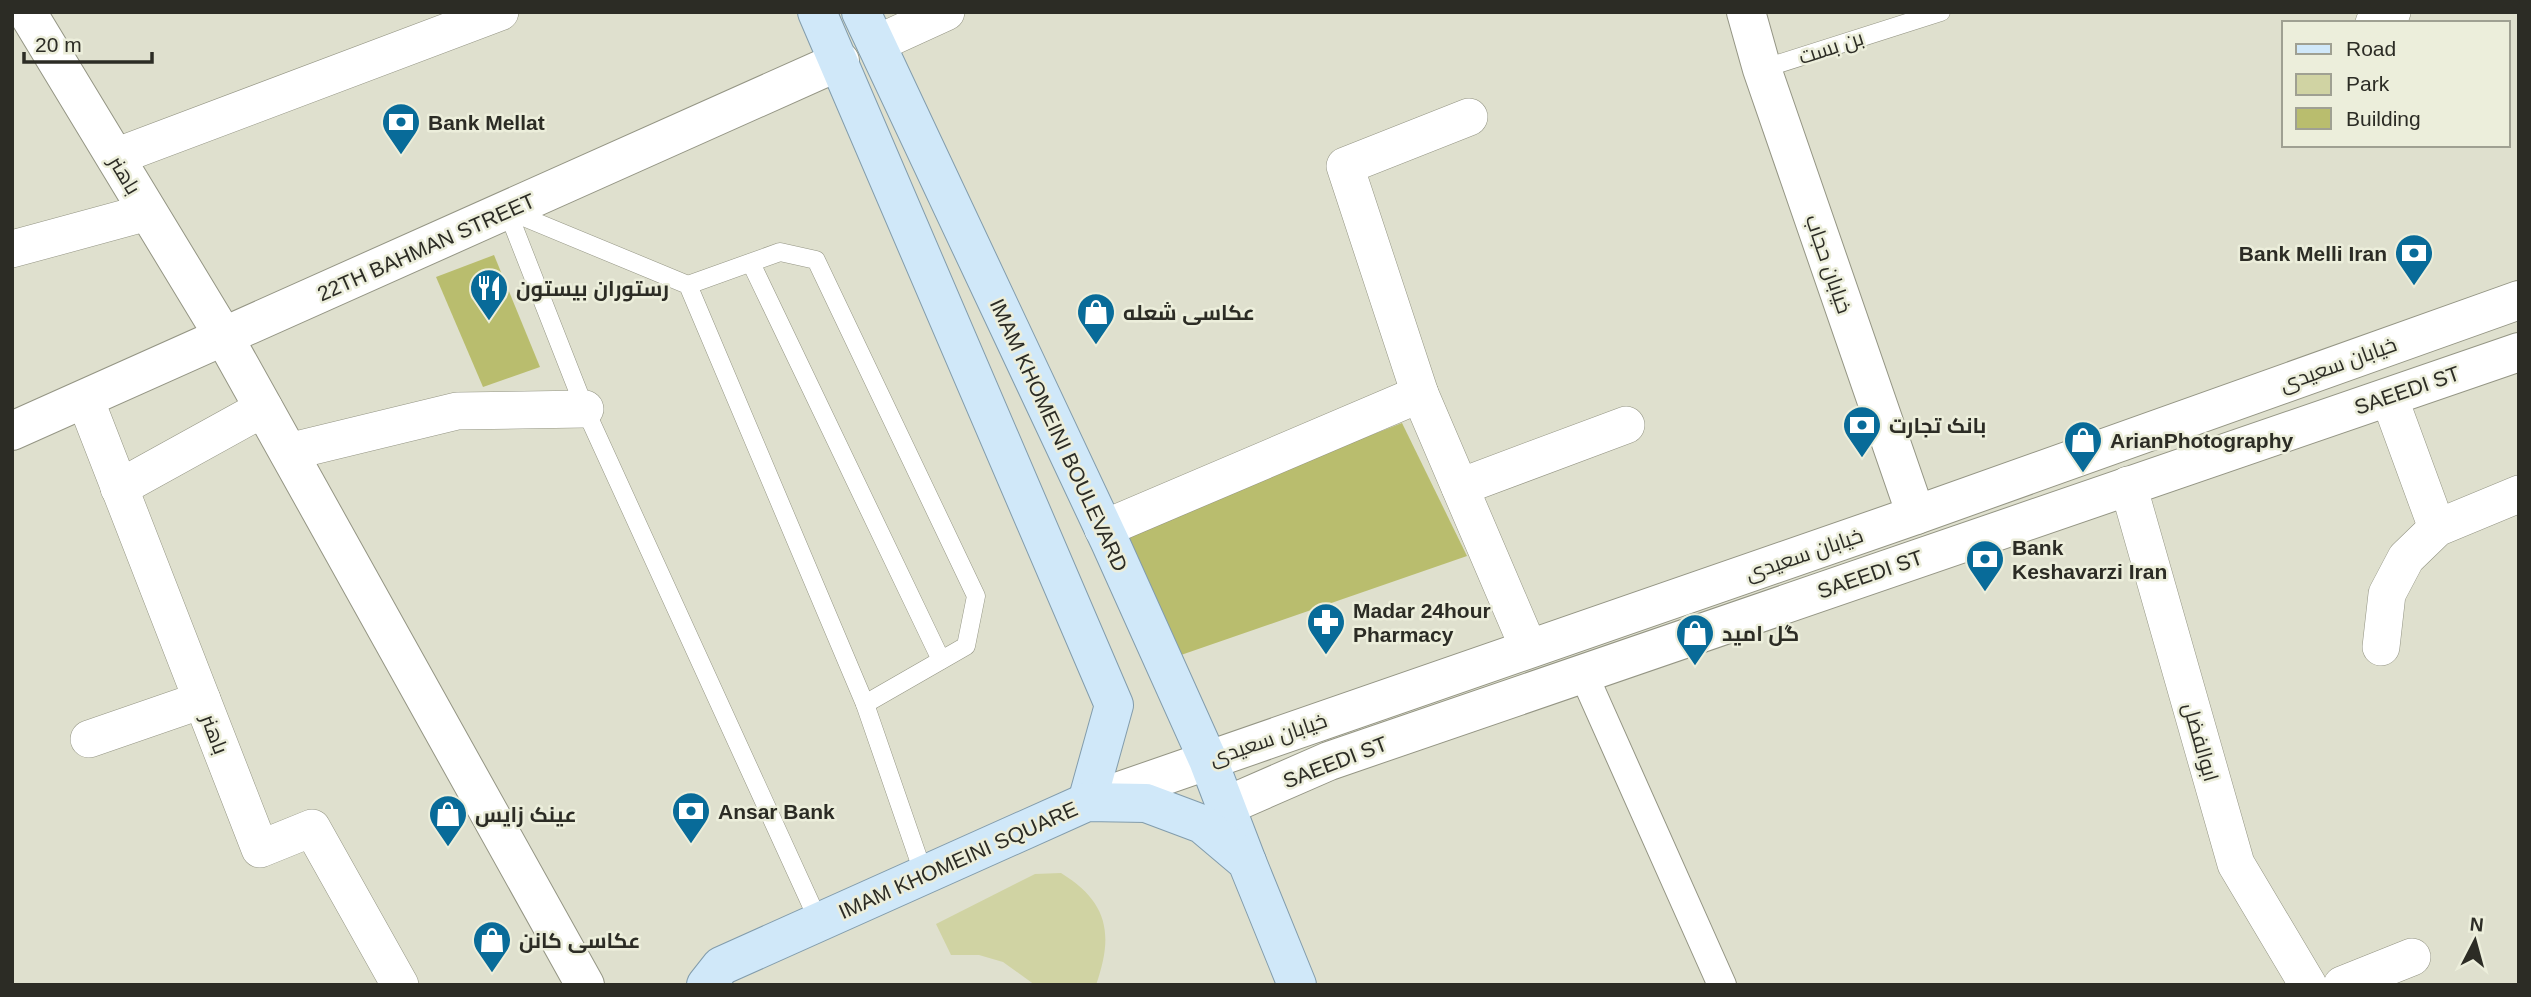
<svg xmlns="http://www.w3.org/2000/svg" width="2531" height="997" font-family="Arial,Cairo,sans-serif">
<rect width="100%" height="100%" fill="#dfe0ce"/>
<path fill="#d0d3a3" d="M 1061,873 C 1108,902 1114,934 1096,985 L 1035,985 L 1003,962 L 979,955 L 951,955 L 936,924 L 1035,874 Z"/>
<g fill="#b9bd6e">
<path d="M 494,255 L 540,367 L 483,387 L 436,277 Z"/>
<path d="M 1402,423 L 1467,556 L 1181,655 L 1125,531 Z"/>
</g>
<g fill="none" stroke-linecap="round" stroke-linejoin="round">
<defs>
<g id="service">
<path d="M 1762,69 L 1941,12"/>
<path d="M 507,210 L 585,409 L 819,922"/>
<path d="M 509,211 L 688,285 L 865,704 L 924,875"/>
<path d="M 751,263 L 941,660"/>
<path d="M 688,285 L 780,252 L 816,260 L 976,596 L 966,646 L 865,704"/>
</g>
<path id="pedestrian" d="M 1583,673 L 1722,985"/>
<g id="minor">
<path d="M 2374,23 L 2392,12"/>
<path d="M 876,44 L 946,12"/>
<path d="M 1469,117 L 1345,166 L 1420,394 L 1529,649"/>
<path d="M 115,157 L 500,12"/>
<path d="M 12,249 L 148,212"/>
<path d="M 2389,397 L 2437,528"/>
<path d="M 85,399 L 260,849 L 312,828 L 400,985"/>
<path d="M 288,452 L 457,411 L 585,409"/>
<path d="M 2128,485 L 2236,864 L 2308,985"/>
<path d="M 1460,487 L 1626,425"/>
<path d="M 119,488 L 264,408"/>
<path d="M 1103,529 L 1420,394"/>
<path d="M 2381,647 L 2387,594 L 2406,558 L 2437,528 L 2519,494"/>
<path d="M 89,739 L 202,700"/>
<path d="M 2342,985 L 2412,957"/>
</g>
<g id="tertiary">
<path d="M 27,12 L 224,337 L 585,985"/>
<path d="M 1746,12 L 1762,69 L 1916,515"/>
</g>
<g id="secondary">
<path d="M 12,431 L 840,61"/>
<path d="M 1091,801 L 1916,515 L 2519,300"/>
<path d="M 1226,806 L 1329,761 L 2519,352"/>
</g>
<g id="primary">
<path d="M 817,12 L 1114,705 L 1087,802"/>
<path d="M 861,12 L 1110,542 L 1208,760 L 1247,862"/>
<path d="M 706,985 L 721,966 L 1087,802 L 1146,803 L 1202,824 L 1247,862 L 1297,985"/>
</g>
</defs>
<use href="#service" stroke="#949584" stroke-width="19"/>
<use href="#pedestrian" stroke="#949584" stroke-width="30"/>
<use href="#minor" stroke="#949584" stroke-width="38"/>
<use href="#tertiary" stroke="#949584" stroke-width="40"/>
<use href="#secondary" stroke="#949584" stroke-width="40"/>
<use href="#primary" stroke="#829cac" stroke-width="40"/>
<use href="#service" stroke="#fff" stroke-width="18"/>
<use href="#pedestrian" stroke="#fff" stroke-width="28"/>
<use href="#minor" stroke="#fff" stroke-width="37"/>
<use href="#tertiary" stroke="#fff" stroke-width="38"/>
<use href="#secondary" stroke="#fff" stroke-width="38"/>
<use href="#primary" stroke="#d0e8f9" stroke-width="38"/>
</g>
<defs>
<symbol id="bank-pin" viewBox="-11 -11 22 30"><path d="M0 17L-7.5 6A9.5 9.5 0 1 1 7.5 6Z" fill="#086b99" stroke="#eceedb"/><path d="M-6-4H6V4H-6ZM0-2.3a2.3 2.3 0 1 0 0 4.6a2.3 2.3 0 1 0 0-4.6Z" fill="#fff"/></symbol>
<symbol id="restaurant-pin" viewBox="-11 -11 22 30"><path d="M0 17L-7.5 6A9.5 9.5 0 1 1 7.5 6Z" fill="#086b99" stroke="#eceedb"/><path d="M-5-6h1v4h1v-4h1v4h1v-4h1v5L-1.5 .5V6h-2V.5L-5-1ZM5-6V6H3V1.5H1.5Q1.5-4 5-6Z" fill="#fff"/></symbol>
<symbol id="shop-pin" viewBox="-11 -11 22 30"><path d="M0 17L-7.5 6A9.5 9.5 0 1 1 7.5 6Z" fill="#086b99" stroke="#eceedb"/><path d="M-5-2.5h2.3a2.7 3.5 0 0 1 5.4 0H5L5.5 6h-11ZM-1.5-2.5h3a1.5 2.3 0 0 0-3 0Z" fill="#fff"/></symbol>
<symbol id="pharmacy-pin" viewBox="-11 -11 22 30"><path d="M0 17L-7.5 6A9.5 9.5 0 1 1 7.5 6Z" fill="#086b99" stroke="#eceedb"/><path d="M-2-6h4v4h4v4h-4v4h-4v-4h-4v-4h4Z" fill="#fff"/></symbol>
</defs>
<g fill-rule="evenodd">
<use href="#bank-pin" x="379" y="100" width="44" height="60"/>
<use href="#bank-pin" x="2392" y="231" width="44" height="60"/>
<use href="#restaurant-pin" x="467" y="266" width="44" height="60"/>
<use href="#shop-pin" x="1074" y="290" width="44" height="60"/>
<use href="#bank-pin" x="1840" y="403" width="44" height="60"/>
<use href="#shop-pin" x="2061" y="418" width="44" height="60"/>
<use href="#bank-pin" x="1963" y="537" width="44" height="60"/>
<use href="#pharmacy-pin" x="1304" y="600" width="44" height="60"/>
<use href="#shop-pin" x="1673" y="611" width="44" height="60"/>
<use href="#bank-pin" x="669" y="789" width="44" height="60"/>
<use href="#shop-pin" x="426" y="792" width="44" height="60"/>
<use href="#shop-pin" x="470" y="918" width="44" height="60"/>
</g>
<g text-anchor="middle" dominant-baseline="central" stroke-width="5" stroke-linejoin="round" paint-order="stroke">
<g font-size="21" fill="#2c2c25" stroke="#eceedb">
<text transform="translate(1831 47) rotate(-18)">بن بست</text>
<text transform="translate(125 175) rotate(59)">باهنر</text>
<text transform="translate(426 247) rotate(-24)">22TH BAHMAN STREET</text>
<text transform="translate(1829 264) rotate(71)">خیابان حجاب</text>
<text transform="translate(2338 364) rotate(-20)">خیابان سعیدی</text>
<text transform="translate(2407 390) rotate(-19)">SAEEDI ST</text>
<text transform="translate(1059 435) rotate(65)">IMAM KHOMEINI BOULEVARD</text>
<text transform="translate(1804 554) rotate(-19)">خیابان سعیدی</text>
<text transform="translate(1870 574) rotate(-19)">SAEEDI ST</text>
<text transform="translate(215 734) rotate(69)">باهنر</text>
<text transform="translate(1268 739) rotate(-19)">خیابان سعیدی</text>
<text transform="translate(2201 742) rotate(74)">ابوالفضل</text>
<text transform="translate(1335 762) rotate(-21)">SAEEDI ST</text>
<text transform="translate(958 860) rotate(-24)">IMAM KHOMEINI SQUARE</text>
</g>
<g font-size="21" font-weight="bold" fill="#2c2c25" stroke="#eceedb" text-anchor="start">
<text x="428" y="122">Bank Mellat</text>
<text x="2387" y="253" text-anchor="end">Bank Melli Iran</text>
<text x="516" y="288">رستوران بیستون</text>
<text x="1123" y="312">عکاسی شعله</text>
<text x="1889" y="425">بانک تجارت</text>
<text x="2110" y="440">ArianPhotography</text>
<text x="2012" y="547">Bank<tspan x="2012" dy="24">Keshavarzi Iran</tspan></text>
<text x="1353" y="610">Madar 24hour<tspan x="1353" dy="24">Pharmacy</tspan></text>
<text x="1722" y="633">گل امید</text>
<text x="718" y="811">Ansar Bank</text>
<text x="475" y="814">عینک زایس</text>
<text x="519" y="940">عکاسی کانن</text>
</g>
</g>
<rect width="2531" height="997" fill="none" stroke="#2c2c25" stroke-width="28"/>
<rect x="2282" y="21" width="228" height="126" fill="#eceedb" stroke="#9fa092" stroke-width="2"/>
<rect x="2296" y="44" width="35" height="10" fill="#d0e8f9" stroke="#9fa092" stroke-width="2"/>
<text x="2346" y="56" font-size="21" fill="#2c2c25">Road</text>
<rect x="2296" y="74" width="35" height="21" fill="#d0d3a3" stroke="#9fa092" stroke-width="2"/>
<text x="2346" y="91" font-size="21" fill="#2c2c25">Park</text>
<rect x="2296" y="108" width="35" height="21" fill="#b9bd6e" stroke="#9fa092" stroke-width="2"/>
<text x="2346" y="126" font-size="21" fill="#2c2c25">Building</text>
<g transform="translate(2475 941) rotate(6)" stroke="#eceedb" stroke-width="5" paint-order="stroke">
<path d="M0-5L12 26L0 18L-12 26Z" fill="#2c2c25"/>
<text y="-10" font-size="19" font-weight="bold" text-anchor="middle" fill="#2c2c25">N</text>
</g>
<path d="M24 52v10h128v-10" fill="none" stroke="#2c2c25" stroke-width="3.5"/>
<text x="35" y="52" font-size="21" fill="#2c2c25" stroke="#eceedb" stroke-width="5" paint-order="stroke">20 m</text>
</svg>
